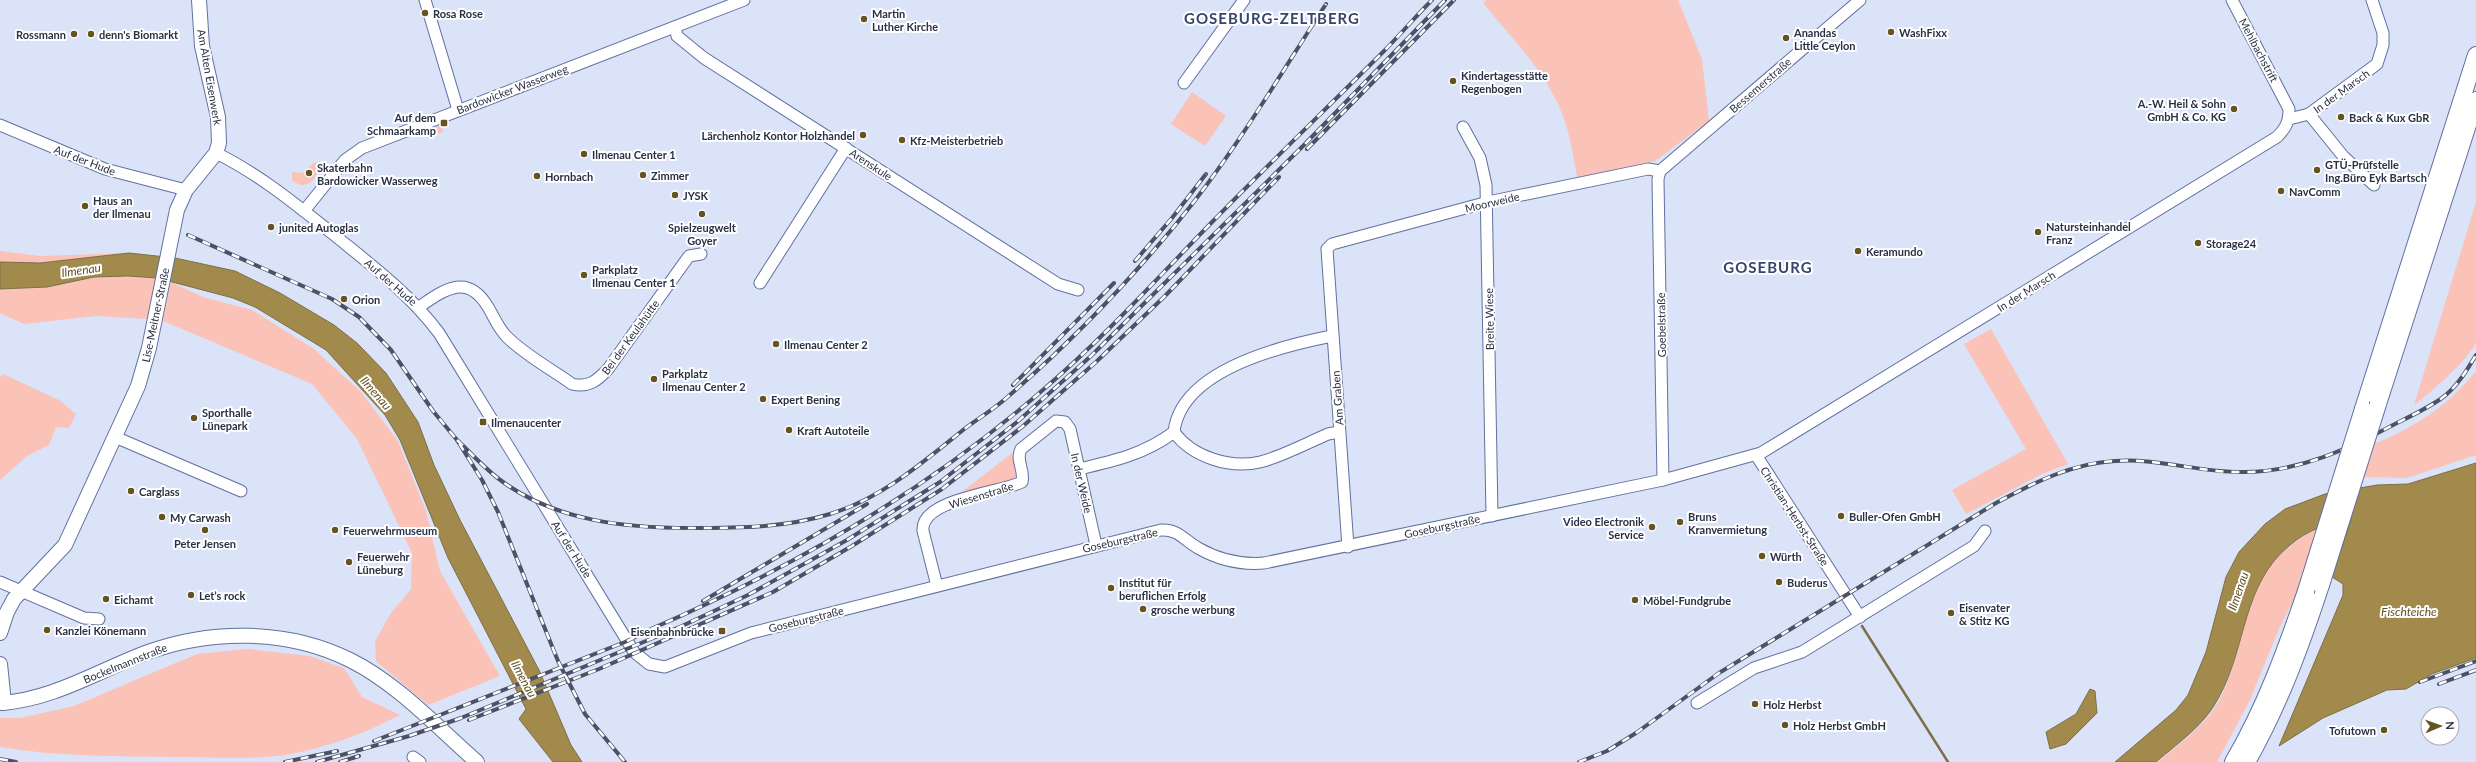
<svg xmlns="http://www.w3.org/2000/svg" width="2476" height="762" font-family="Lato,sans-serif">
<rect width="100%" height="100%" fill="#dbe3f8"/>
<g fill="#fbc2b8">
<path d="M 1486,0 L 1678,0 L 1702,59 L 1709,121 L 1655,161 L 1577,178 C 1573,153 1569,127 1558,104 C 1540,66 1509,35 1483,3 Z"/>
<path d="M 1192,92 L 1226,116 L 1205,146 L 1171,124 Z"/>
<path d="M 441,125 L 443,132 L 427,138 L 425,131 Z"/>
<path d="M 319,162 C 319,172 314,185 301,185 L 292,181 L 292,172 L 303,173 L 313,163 Z"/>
<path d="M 2476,202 L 2476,344 C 2459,368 2437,387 2414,405 Z"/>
<path d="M 0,251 L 40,256 L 129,253 C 87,257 43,266 0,262 Z"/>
<path d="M 128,276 L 157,278 L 149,319 L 96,316 L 24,324 L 0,313 L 0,289 L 47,287 L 94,277 Z"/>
<path d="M 171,282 L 203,297 L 252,310 L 314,349 L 361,392 L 398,441 L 426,511 L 440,571 L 500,676 L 428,705 L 376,661 L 375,641 L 391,613 L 411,589 L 412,553 L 357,439 L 312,384 L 163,321 Z"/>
<path d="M 1991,329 L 2068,464 L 2042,474 L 1966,514 L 1952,490 L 2026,449 L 1964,344 Z"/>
<path d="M 2476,371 L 2476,455 L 2407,478 L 2364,477 L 2374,444 C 2415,427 2448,406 2476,371 Z"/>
<path d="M 3,374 L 59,400 L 76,414 L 69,428 L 56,427 L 49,445 L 27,456 L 0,480 L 0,377 Z"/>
<path d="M 1012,453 L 1016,478 L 958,495 Z"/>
<path d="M 2318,528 L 2297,593 L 2278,631 L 2250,700 L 2217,762 L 2158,762 C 2181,742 2207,725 2221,697 C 2242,655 2246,588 2278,556 C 2289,545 2304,536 2318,528 Z"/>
<path d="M 247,649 L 309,656 L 344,668 L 362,697 L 400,715 C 365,733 329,747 291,754 C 258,760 213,757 179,757 C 119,756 59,757 0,747 L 0,718 L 20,718 L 74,706 L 197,654 Z"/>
</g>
<g fill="#a18a4b" stroke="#7d6f49">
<path d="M 129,253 L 175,258 L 235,271 L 280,293 L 334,325 L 357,343 L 386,373 L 418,422 L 434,465 L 460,520 L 539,670 L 571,745 L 582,762 L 553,762 L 519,719 L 526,709 L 448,558 L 400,440 L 385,415 L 326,350 L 255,307 L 233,298 L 157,278 L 128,276 L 94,277 L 47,287 L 0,289 L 0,262 L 40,263 Z"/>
<path d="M 2476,463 L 2476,658 L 2432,674 L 2406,689 L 2387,690 L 2323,718 L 2279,746 L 2343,595 L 2343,584 L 2332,577 L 2351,520 C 2327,523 2308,530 2290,545 C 2242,584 2247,646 2219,697 C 2205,725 2179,742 2156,762 L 2115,762 L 2176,710 L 2188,695 L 2206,652 L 2226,577 L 2239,552 L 2265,524 L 2285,509 L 2325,494 L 2377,485 L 2408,484 Z"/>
<path d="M 2090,689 L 2095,691 L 2097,713 L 2066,744 L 2050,749 L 2046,732 L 2076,714 Z"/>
</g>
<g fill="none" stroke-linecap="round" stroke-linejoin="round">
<path stroke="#7d6f49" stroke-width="2.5" d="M 1862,626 L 1948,762"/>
<defs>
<g id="minor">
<path d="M 425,0 L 458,110"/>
<path d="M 675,27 L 677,36 L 704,58 L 1058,284 L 1078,290"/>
<path d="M 1184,83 L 1244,0"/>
<path d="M 2309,114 L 2343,156 L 2374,185"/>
<path d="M 2289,119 L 2309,114 L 2377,64 L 2383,45 L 2383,33 L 2372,0"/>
<path d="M 0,125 L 105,169 L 186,190"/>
<path d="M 1463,127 L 1480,158 L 1486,185 L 1492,516"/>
<path d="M 216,153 C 259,174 295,204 333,234 C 371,265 409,293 439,333 L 634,652 L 649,664 L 665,667 L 751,633 L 1161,530 C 1178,529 1184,540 1198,548 C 1219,560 1240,565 1264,563 L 1663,480 L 1761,453 L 2277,137 C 2286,128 2289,122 2289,109 L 2232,0"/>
<path d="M 304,211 L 345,160 L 362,148 L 744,0"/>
<path d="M 760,283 L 846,148"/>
<path d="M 419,307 C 444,290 467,272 488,307 C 494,317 498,328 507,337 C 525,355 551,369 572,384 C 588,388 597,381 608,369 L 689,256 L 701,254"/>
<path d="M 1174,432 C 1192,457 1230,469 1260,462 C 1281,457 1307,443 1328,434 L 1339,432"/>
<path d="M 115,437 L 241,491"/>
<path d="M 1756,455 L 1860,617"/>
<path d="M 1079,469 C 1114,461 1145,454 1174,432 C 1181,370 1281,346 1332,336"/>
<path d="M 1663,480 L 1658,179 L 1660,171 L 1860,0"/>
<path d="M 1348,547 L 1327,249 L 1332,244 L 1488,202 L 1648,169 L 1660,171"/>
<path d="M 0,582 L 84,618 L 99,619"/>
<path d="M 937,586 L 923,531 C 920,499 1000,493 1022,482 C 1025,470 1015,460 1021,449 L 1056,421 L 1065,422 L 1070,429 L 1096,545"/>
<path d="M 1697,703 L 1754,668 L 1802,652 L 1974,546 L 1985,531"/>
<path d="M 413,757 L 420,762"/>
</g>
<g id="major">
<path d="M 0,633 L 7,612 L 14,599 L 65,545 L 138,386 L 149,348 L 177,210 L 186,190 L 216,153 L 219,143 L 218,117 L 202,46 L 199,0"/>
<path d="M 0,664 L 4,703"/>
<path d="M 0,703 C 53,700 99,670 148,652 C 212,629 288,629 350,660 C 398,684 437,727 477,762"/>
</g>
<g id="highway">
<path d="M 2378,404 L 2476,100"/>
<path d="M 2363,409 L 2476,55"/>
<path d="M 2233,762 C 2265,708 2286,649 2306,591"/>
<path d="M 2247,762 C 2279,706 2301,646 2321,585"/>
</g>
</defs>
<use href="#minor" stroke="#61709f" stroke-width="13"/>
<use href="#major" stroke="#61709f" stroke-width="16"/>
<use href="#highway" stroke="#61709f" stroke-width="18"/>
<use href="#minor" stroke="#fff" stroke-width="11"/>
<use href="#major" stroke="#fff" stroke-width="14"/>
<use href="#highway" stroke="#fff" stroke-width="16"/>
<defs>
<g id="rail">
<path d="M 1307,149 L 1454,0"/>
<path d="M 188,235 L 332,299 L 359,317 L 391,350 L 433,411 L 457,440 L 482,480 L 498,512 L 558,661 L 585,714 L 625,762"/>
<path d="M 1135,261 L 1172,218 L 1206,174"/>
<path d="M 1013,385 L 1114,283"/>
<path d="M 457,440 C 472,454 486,470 503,482 C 557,521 625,528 691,528 C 737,528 785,528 830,514 C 882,498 922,463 963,430 C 976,420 991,411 1004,400 C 1066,347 1125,286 1177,223 C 1233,155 1278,78 1326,4"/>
<path d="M 703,601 L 867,504"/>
<path d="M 651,629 C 792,568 928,490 1044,389 C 1106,336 1160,275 1217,217 C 1272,161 1328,107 1383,52 C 1400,35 1415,17 1432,0"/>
<path d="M 2420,682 L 2476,661"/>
<path d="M 2439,684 L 2476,670"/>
<path d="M 469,720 L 599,669 L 773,592 L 852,546 L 942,489 L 1022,427 L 1096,362 L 1165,296 L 1279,177"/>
<path d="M 374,741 L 625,642 L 656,627"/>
<path d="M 0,759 L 16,762"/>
<path d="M 285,762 L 337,751"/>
<path d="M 317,762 L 409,736 L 461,718 L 682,626 L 748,595 L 804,564 L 847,540 L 940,482 L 1017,422 L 1091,356 L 1303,146 L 1445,0"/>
<path d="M 340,762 L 359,756"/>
<path d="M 1579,762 L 1607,751 L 1636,733 L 1719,673 L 1996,503 C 2033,483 2073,463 2115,461 C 2159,458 2201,473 2244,472 C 2299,472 2348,449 2395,424 C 2411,416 2428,408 2442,398 C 2457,387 2467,370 2476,355"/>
</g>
</defs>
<use href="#rail" stroke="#4b5267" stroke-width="4"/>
<use href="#rail" stroke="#fff" stroke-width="2.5" stroke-dasharray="8" stroke-linecap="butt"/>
<defs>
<g id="highway-bridge">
<path d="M 2321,585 L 2378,404"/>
<path d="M 2306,591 L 2363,409"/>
</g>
</defs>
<use href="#highway-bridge" stroke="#61709f" stroke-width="18" stroke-linecap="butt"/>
<use href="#highway-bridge" stroke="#fff" stroke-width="16"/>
</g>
<g fill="#655421" stroke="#fff" stroke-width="1.5">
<circle cx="425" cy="13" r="4"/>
<circle cx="864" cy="19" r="4"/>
<circle cx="1891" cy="32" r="4"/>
<circle cx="74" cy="34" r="4"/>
<circle cx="91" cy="34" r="4"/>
<circle cx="1786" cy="38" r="4"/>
<circle cx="1453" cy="81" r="4"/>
<circle cx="2234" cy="109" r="4"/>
<circle cx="2341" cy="117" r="4"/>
<rect x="440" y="119" width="8" height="8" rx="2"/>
<circle cx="863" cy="135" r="4"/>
<circle cx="902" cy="140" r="4"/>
<circle cx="584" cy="154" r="4"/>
<circle cx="2317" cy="170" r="4"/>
<circle cx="309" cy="173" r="4"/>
<circle cx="643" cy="175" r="4"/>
<circle cx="537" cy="176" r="4"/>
<circle cx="2281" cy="191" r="4"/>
<circle cx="675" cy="195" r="4"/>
<circle cx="85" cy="206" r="4"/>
<circle cx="702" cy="214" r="4"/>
<circle cx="271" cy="227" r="4"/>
<circle cx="2038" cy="232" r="4"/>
<circle cx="2198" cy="243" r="4"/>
<circle cx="1858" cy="251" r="4"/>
<circle cx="584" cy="275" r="4"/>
<circle cx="344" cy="299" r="4"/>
<circle cx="776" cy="344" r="4"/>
<circle cx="654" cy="379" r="4"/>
<circle cx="763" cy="399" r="4"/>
<circle cx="194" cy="418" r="4"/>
<rect x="479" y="418" width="8" height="8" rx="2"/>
<circle cx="789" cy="430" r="4"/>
<circle cx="131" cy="491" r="4"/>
<circle cx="1841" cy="516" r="4"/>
<circle cx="162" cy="517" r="4"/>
<circle cx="1680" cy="522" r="4"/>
<circle cx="1652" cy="527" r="4"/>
<circle cx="205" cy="530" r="4"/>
<circle cx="335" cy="530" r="4"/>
<circle cx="1762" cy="556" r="4"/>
<circle cx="349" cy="562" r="4"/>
<circle cx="1779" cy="582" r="4"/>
<circle cx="1111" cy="588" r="4"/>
<circle cx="191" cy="595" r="4"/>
<circle cx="106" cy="599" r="4"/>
<circle cx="1635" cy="600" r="4"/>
<circle cx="1143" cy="609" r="4"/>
<circle cx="1951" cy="613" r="4"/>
<circle cx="47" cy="630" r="4"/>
<rect x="718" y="627" width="8" height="8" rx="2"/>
<circle cx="1755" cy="704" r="4"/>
<circle cx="1785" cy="725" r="4"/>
<circle cx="2384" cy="730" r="4"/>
</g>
<g text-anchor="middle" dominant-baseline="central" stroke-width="4" stroke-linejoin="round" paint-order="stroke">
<g font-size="11" font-weight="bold" fill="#2a3045" stroke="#fff" text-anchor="start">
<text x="433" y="13">Rosa Rose</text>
<text x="872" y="13">Martin<tspan x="872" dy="13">Luther Kirche</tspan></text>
<text x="1794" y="32">Anandas<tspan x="1794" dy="13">Little Ceylon</tspan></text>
<text x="1899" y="32">WashFixx</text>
<text x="66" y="34" text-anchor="end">Rossmann</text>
<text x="99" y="34">denn's Biomarkt</text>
<text x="1461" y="75">Kindertagesstätte<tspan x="1461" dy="13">Regenbogen</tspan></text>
<text x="2226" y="103" text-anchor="end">A.-W. Heil &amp; Sohn<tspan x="2226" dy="13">GmbH &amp; Co. KG</tspan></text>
<text x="436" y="117" text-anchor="end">Auf dem<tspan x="436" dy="13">Schmaarkamp</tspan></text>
<text x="2349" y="117">Back &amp; Kux GbR</text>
<text x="855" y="135" text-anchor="end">Lärchenholz Kontor Holzhandel</text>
<text x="910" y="140">Kfz-Meisterbetrieb</text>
<text x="592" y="154">Ilmenau Center 1</text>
<text x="2325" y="164">GTÜ-Prüfstelle<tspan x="2325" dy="13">Ing.Büro Eyk Bartsch</tspan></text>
<text x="317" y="167">Skaterbahn<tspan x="317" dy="13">Bardowicker Wasserweg</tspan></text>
<text x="651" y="175">Zimmer</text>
<text x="545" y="176">Hornbach</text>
<text x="2289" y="191">NavComm</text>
<text x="683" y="195">JYSK</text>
<text x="93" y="200">Haus an<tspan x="93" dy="13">der Ilmenau</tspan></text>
<text x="2046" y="226">Natursteinhandel<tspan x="2046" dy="13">Franz</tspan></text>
<text x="279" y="227">junited Autoglas</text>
<text x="702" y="227" text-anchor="middle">Spielzeugwelt<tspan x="702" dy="13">Goyer</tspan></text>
<text x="2206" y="243">Storage24</text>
<text x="1866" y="251">Keramundo</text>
<text x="592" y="269">Parkplatz<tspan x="592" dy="13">Ilmenau Center 1</tspan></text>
<text x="352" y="299">Orion</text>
<text x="784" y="344">Ilmenau Center 2</text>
<text x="662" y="373">Parkplatz<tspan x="662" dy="13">Ilmenau Center 2</tspan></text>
<text x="771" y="399">Expert Bening</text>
<text x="202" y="412">Sporthalle<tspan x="202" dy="13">Lünepark</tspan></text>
<text x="491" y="422">Ilmenaucenter</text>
<text x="797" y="430">Kraft Autoteile</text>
<text x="139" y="491">Carglass</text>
<text x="1688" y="516">Bruns<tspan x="1688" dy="13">Kranvermietung</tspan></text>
<text x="1849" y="516">Buller-Ofen GmbH</text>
<text x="170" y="517">My Carwash</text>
<text x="1644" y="521" text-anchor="end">Video Electronik<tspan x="1644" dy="13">Service</tspan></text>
<text x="343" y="530">Feuerwehrmuseum</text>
<text x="205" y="543" text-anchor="middle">Peter Jensen</text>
<text x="357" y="556">Feuerwehr<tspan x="357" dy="13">Lüneburg</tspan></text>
<text x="1770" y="556">Würth</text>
<text x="1119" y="582">Institut für<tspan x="1119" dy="13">beruflichen Erfolg</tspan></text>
<text x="1787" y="582">Buderus</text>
<text x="199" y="595">Let’s rock</text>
<text x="114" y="599">Eichamt</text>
<text x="1643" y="600">Möbel-Fundgrube</text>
<text x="1959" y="607">Eisenvater<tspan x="1959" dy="13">&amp; Stitz KG</tspan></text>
<text x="1151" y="609">grosche werbung</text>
<text x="55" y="630">Kanzlei Könemann</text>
<text x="714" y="631" text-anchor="end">Eisenbahnbrücke</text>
<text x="1763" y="704">Holz Herbst</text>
<text x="1793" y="725">Holz Herbst GmbH</text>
<text x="2376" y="730" text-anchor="end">Tofutown</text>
</g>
<g font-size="11" fill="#2a3045" stroke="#fff">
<text transform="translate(2259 50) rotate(62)">Mehlbachstrift</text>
<text transform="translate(210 77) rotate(80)">Am Alten Eisenwerk</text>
<text transform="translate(1760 85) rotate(-41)">Bessemerstraße</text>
<text transform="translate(512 89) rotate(-21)">Bardowicker Wasserweg</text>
<text transform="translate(2341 91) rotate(-36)">In der Marsch</text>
<text transform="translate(85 160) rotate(21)">Auf der Hude</text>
<text transform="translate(871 164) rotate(33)">Arenskule</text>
<text transform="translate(1492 202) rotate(-13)">Moorweide</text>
<text transform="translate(391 282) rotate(41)">Auf der Hude</text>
<text transform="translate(2026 291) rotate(-32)">In der Marsch</text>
<text transform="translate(155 315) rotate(-78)">Lise-Meitner-Straße</text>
<text transform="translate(1489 319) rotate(-91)">Breite Wiese</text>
<text transform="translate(1661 325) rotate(-91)">Goebelstraße</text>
<text transform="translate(630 337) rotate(-54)">Bei der Keulahütte</text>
<text transform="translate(1337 398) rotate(-94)">Am Graben</text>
<text transform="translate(1082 483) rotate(77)">In der Weide</text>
<text transform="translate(981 495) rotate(-17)">Wiesenstraße</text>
<text transform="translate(1795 516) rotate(57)">Christian-Herbst-Straße</text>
<text transform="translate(1442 526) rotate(-12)">Goseburgstraße</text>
<text transform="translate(1120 540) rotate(-13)">Goseburgstraße</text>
<text transform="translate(572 549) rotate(58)">Auf der Hude</text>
<text transform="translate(806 619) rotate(-14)">Goseburgstraße</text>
<text transform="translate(125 663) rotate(-22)">Bockelmannstraße</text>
</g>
<g font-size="12" font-style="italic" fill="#635221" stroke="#fff">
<text transform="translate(81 270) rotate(-8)">Ilmenau</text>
<text transform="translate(376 393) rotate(49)">Ilmenau</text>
<text transform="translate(2238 591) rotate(-71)">Ilmenau</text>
<text x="2409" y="611">Fischteiche</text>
<text transform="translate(524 679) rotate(62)">Ilmenau</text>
</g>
<g font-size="15" font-weight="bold" letter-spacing="1" fill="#37446f" stroke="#fff">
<text x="1272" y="18">GOSEBURG-ZELTBERG</text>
<text x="1768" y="267">GOSEBURG</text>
</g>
</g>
<g transform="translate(2440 726) rotate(88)"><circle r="19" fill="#ffffff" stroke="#aaacb5"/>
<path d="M0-3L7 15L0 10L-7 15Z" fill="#655421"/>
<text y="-6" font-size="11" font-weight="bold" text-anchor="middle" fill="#2a3045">N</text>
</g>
</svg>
